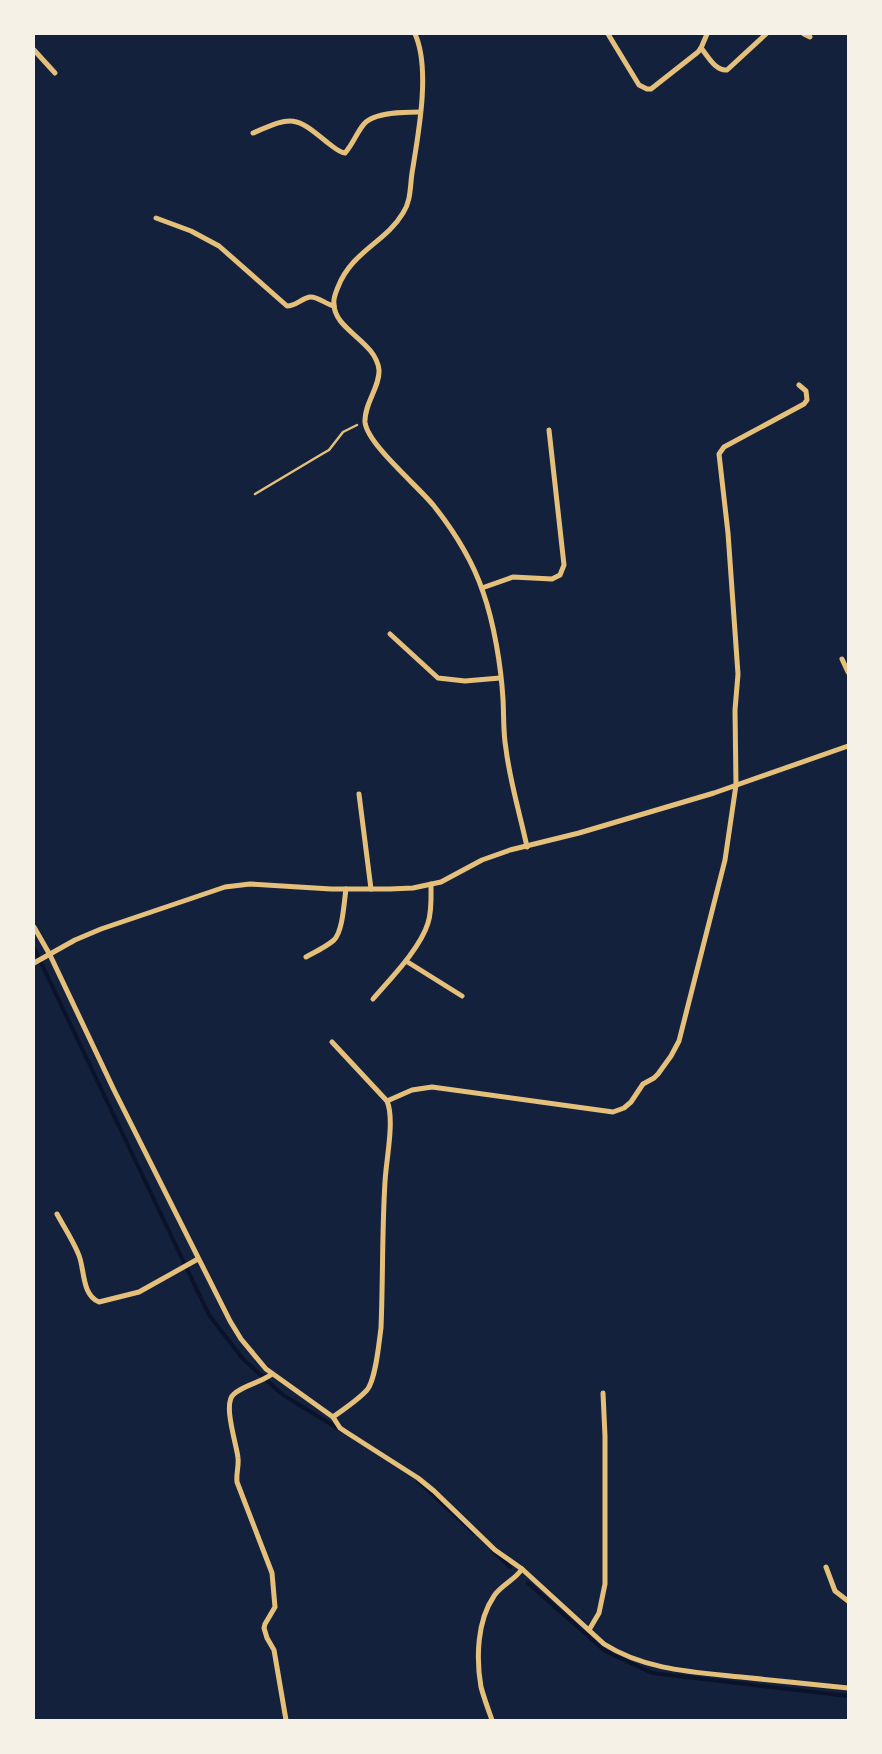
<svg xmlns="http://www.w3.org/2000/svg" width="882" height="1754" font-family="Commissioner,sans-serif">
<rect width="100%" height="100%" fill="#14213d"/>
<g fill="none" stroke-linecap="round" stroke-linejoin="round">
<g stroke="#0b132b" stroke-width="4">
<path d="M 34,948 L 209,1315 L 243,1359 L 283,1395 L 342,1431"/>
<path d="M 418,1481 L 474,1533"/>
<path d="M 493,1551 L 510,1567"/>
<path d="M 528,1583 L 605,1651 L 652,1673 L 848,1696"/>
</g>
<path stroke="#e5c07b" stroke-width="2.5" d="M 255,494 L 322,454 L 329,450 L 343,432 L 357,425"/>
<g stroke="#e5c07b" stroke-width="5">
<path d="M 415,34 C 431,69 418,136 412,173 C 410,187 411,201 403,213 C 386,242 352,251 338,287 C 336,292 333,298 334,304 C 334,330 376,341 379,370 C 380,387 364,404 365,422 C 367,444 418,486 434,506 C 453,530 473,562 483,592 C 494,623 501,666 503,699 C 504,716 503,733 506,749 C 510,782 520,814 527,847"/>
<path d="M 608,34 L 639,85 L 647,89 L 651,89 L 698,52 L 701,48 L 707,34"/>
<path d="M 804,34 L 810,37"/>
<path d="M 701,48 C 708,56 715,71 727,70 L 766,34"/>
<path d="M 34,50 L 55,73"/>
<path d="M 253,133 C 293,116 294,115 328,143 C 334,147 338,152 345,153 C 353,144 357,132 364,124 C 374,112 406,112 420,112"/>
<path d="M 156,218 L 191,231 L 219,246 L 287,306 C 296,306 302,298 310,297 C 317,296 327,305 334,306"/>
<path d="M 482,588 L 513,577 L 552,579 L 560,575 L 564,565 L 549,430"/>
<path d="M 390,634 L 438,678 L 465,681 L 500,678"/>
<path d="M 842,659 L 848,672"/>
<path d="M 359,794 L 371,889"/>
<path d="M 34,927 L 50,955 L 114,1090 L 230,1321 L 241,1339 L 266,1369 L 333,1417 L 340,1428 L 346,1432 L 418,1478 L 434,1491 L 495,1550 L 522,1569 L 604,1644 C 645,1670 693,1672 741,1677 C 777,1681 812,1684 848,1688"/>
<path d="M 306,957 C 315,952 326,947 334,940 C 343,931 344,902 346,889"/>
<path d="M 406,961 L 462,996"/>
<path d="M 34,963 L 75,940 L 101,929 L 225,887 L 250,884 L 331,889 L 390,889 L 413,888 L 441,882 L 482,860 L 510,850 L 579,833 L 714,793 L 848,746"/>
<path d="M 373,999 C 390,979 420,949 428,923 C 432,911 431,897 431,884"/>
<path d="M 332,1042 L 387,1101 C 395,1120 386,1160 385,1182 C 382,1230 383,1279 381,1328 C 379,1342 376,1379 367,1390 C 358,1400 344,1409 333,1417"/>
<path d="M 387,1101 L 412,1090 L 432,1087 L 613,1112 L 624,1108 L 631,1102 L 643,1084 L 654,1078 L 658,1074 L 671,1056 L 679,1041 L 725,860 L 736,785 L 735,710 L 738,674 L 728,533 L 719,454 L 724,447 L 804,404 L 807,400 L 806,391 L 799,385"/>
<path d="M 57,1214 C 64,1227 72,1239 78,1253 C 85,1267 81,1295 99,1302 L 139,1292 L 198,1259"/>
<path d="M 272,1374 C 260,1383 244,1385 234,1394 C 222,1403 237,1445 238,1458 C 239,1466 236,1473 237,1482 L 272,1573 L 275,1607 L 265,1624 L 264,1628 L 267,1638 L 274,1650 L 286,1720"/>
<path d="M 826,1567 L 835,1591 L 848,1601"/>
<path d="M 589,1630 L 599,1613 L 605,1584 L 605,1436 L 603,1393"/>
<path d="M 492,1720 C 488,1709 484,1698 481,1687 C 476,1658 477,1621 494,1596 C 501,1585 515,1580 522,1569"/>
</g>
</g>
<rect width="882" height="1754" fill="none" stroke="#f6f1e7" stroke-width="70"/>
</svg>
